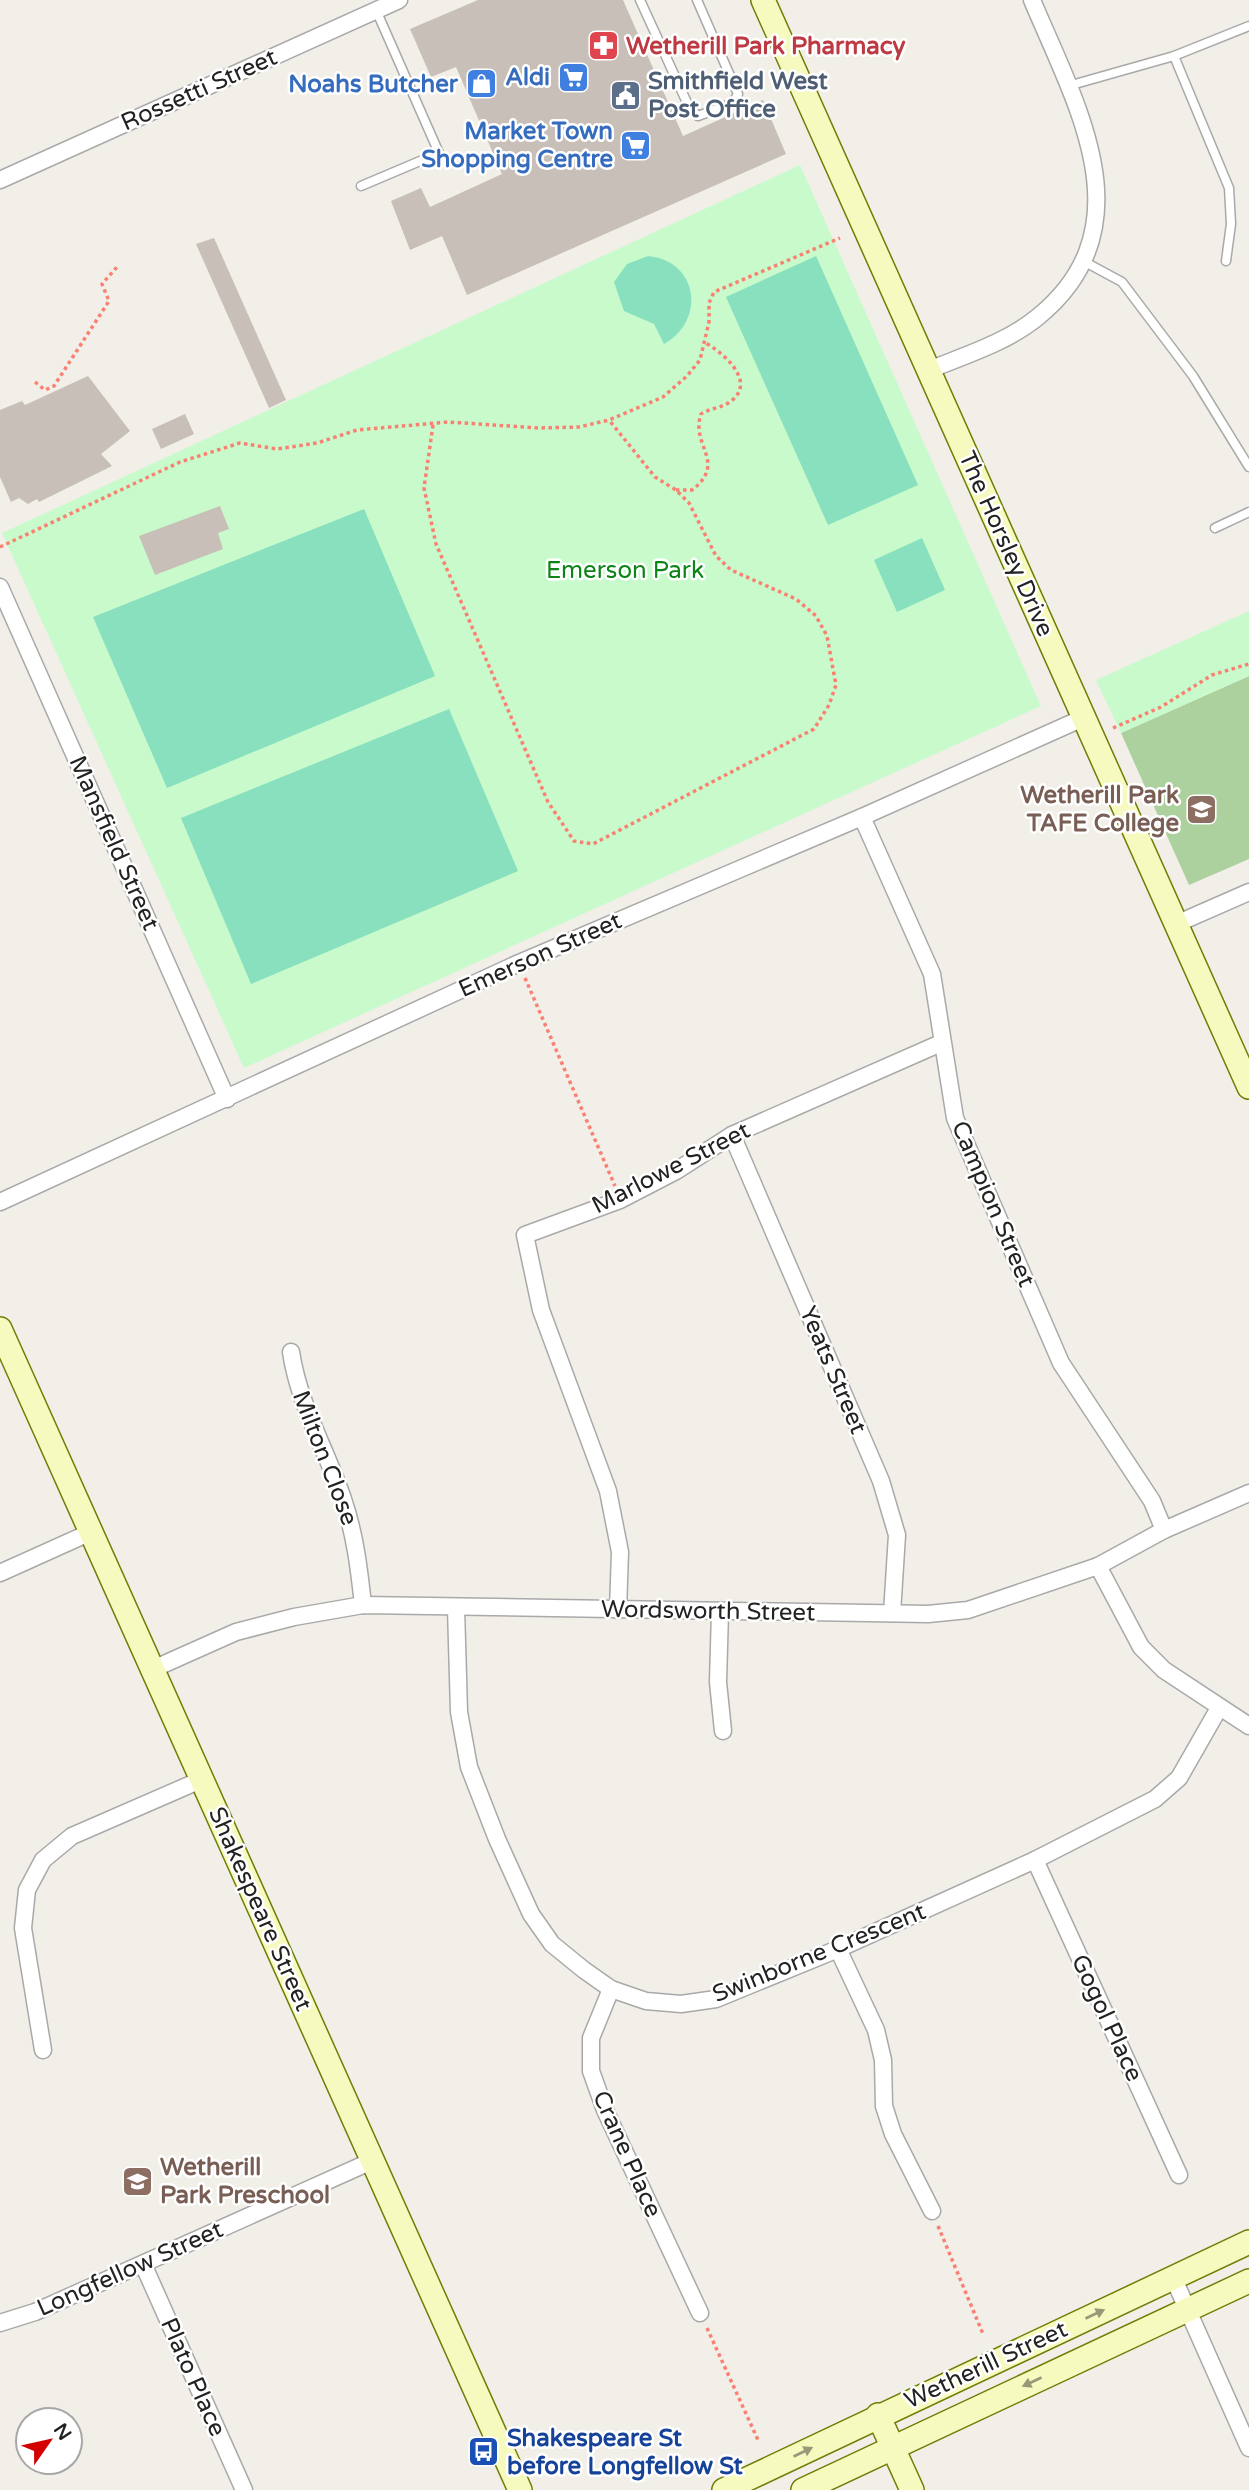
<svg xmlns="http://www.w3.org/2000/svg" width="1249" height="2490" font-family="'Varela Round',sans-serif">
<rect width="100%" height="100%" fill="#f2efe9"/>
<path fill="#add19e" d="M 1249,676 L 1249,859 L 1189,885 L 1121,733 Z"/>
<g fill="#c8facc">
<path d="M 800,165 L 1041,706 L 244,1068 L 2,533 Z"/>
<path d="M 1249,611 L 1249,676 L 1121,733 L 1096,680 Z"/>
</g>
<g fill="#88e0be">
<path d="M 648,256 C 699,261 706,321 664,344 L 654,324 L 624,311 L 614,282 L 627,264 Z"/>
<path d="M 816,256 L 918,485 L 828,525 L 726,297 Z"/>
<path d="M 364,509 L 435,676 L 167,788 L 93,617 Z"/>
<path d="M 922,538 L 945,590 L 897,612 L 874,560 Z"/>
<path d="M 449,709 L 518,871 L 251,984 L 181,818 Z"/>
</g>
<g fill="#c7bfb8">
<path d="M 478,0 L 623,0 L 683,136 L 763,100 L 786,154 L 467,295 L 442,236 L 410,250 L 391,201 L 421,188 L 430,207 L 502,174 L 456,67 L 431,77 L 410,29 Z"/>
<path d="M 214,238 L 286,400 L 269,408 L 196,244 Z"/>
<path d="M 88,376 L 130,431 L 101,454 L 112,466 L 39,502 L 37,499 L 28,504 L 19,498 L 11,502 L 0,477 L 0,410 L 22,401 L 25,405 Z"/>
<path d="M 185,414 L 194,434 L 161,449 L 152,429 Z"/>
<path d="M 220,506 L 229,529 L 218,533 L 223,549 L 155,575 L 139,536 Z"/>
</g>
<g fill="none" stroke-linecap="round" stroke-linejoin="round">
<defs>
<g id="lane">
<path d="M 640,0 L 689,107 L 698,116 L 733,103 L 738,94 L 697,0"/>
<path d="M 1174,56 L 1229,188 L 1231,224 L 1226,261"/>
<path d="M 1068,86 L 1174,56 L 1249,26"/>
<path d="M 361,186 L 439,153 L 376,10"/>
<path d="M 1085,262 L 1122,282 L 1193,376 L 1249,467"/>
<path d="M 1215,528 L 1249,512"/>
</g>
<g id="street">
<path d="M 0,180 L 399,0"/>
<path d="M 929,370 C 966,355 1008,342 1039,316 C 1148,226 1076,105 1032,0"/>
<path d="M 0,587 L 227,1099"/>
<path d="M 862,817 L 932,974 L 955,1118 L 1061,1363 L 1152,1501 L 1164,1530"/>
<path d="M 1176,924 L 1249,892"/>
<path d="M 732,1135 L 881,1481 L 897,1535 L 892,1613"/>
<path d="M 0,1202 L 519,963 L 862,817 L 1083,718"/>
<path d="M 291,1352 C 299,1405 326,1449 343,1499 C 355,1534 359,1568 363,1605"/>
<path d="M 1098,1566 L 1141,1647 L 1164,1670 L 1249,1726"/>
<path d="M 0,1573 L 91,1532"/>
<path d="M 456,1608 L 459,1712 L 469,1767 L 497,1839 L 531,1914 L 552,1944 L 584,1970 L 611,1989 L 646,2001 L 681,2004 L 716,1999 L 838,1949 L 1035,1860 L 1155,1799 L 1179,1778 L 1219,1708"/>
<path d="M 618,1610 L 620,1552 L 608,1491 L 541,1310 L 525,1235 L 620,1200 L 676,1171 L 732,1135 L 941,1043"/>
<path d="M 720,1612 L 718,1682 L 723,1731"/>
<path d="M 153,1669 L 236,1632 L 294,1617 L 363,1605 L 928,1614 L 968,1610 L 1098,1566 L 1164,1530 L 1249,1493"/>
<path d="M 1035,1860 L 1179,2175"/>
<path d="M 838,1949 L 876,2030 L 883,2060 L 884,2106 L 893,2134 L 932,2211"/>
<path d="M 611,1989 L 591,2038 L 591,2071 L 605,2110 L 700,2313"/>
<path d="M 43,2050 L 23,1928 L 27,1890 L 43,1860 L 72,1836 L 203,1779"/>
<path d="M 143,2264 L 244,2490"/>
<path d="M 1173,2277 L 1249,2448"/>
<path d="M 0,2323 L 35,2312 L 374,2160"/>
</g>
<g id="secondary">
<path d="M 763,0 L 1249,1087"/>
<path d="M 0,1329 L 520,2490"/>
<path d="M 878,2415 L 912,2490"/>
<path d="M 724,2490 L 1249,2242"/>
<path d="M 803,2490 L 1249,2281"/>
</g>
</defs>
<use href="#lane" stroke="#a9a9a9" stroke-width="11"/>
<use href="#street" stroke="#a9a9a9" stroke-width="19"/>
<use href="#secondary" stroke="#707d05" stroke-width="26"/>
<g stroke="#fa8072" stroke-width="3.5" stroke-dasharray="3.5 3.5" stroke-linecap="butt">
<path d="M 35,382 L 45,390 L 54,386 L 109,301 L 102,284 L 117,267"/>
<path d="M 433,425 L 424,488 L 436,544 L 548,802 L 574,841 L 593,844 L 814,729 L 829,705 L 836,685 L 827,636 L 816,616 L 796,599 L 731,570 L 716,556 L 689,503 L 676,490 L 655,477 L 609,420"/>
<path d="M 676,490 L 692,490 C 728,462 690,446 701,414 C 710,408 723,408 731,401 C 758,381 721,351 704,342"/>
<path d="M 0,547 L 180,462 L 240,443 L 277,449 L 317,443 L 357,430 L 448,422 L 539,428 L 579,427 L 609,420 L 663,397 L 687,376 L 700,360 L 709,322 L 709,303 L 714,292 L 840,238"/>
<path d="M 1113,728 L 1161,707 L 1212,675 L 1249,664"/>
<path d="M 525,978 L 615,1186"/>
<path d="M 938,2226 L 983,2334"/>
<path d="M 707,2328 L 758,2440"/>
</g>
<use href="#lane" stroke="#fff" stroke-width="8"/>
<use href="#street" stroke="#fff" stroke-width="16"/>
<use href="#secondary" stroke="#f7fabf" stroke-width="23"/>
</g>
<defs><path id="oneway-solid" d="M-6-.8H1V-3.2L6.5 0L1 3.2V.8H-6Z" transform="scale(1.75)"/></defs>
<g fill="#979978">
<use href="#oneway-solid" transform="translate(1095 2314) rotate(-25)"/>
<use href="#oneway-solid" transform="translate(1032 2382) rotate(155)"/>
<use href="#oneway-solid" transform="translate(803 2452) rotate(-26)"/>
</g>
<defs>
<symbol id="pharmacy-square" viewBox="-11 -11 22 22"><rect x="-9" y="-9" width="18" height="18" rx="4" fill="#e0444e" stroke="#fff"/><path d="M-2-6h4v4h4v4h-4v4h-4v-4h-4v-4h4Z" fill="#fff"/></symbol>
<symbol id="supermarket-square" viewBox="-11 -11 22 22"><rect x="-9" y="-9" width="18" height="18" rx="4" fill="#3f7fe0" stroke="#fff"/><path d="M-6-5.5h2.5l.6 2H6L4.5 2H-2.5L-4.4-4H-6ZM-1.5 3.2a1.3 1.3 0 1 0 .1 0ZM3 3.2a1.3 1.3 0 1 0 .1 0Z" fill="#fff"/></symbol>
<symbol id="shop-square" viewBox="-11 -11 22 22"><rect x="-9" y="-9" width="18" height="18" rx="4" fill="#3f7fe0" stroke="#fff"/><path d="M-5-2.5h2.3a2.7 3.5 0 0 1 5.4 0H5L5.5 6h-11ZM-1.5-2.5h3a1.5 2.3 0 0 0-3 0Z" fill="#fff"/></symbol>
<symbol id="civic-square" viewBox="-11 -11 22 22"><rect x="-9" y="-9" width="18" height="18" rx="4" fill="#5c6f8a" stroke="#fff"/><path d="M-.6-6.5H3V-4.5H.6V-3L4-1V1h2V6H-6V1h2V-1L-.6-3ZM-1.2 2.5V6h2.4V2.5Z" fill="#fff"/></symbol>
<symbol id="university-square" viewBox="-11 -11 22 22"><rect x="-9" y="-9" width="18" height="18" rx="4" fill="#8d6e63" stroke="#fff"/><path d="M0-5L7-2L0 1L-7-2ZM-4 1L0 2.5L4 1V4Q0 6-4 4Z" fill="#fff"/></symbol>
<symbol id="school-square" viewBox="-11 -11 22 22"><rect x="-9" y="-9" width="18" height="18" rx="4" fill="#8d6e63" stroke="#fff"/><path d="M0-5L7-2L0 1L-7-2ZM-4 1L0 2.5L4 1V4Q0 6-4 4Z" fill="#fff"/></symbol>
<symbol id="bus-square" viewBox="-11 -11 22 22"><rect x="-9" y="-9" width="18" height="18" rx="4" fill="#1a4fb4" stroke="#fff"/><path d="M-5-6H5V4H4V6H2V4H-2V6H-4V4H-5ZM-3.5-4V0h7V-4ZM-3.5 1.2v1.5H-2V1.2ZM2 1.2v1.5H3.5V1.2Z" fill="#fff"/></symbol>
</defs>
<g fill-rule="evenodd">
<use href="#pharmacy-square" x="586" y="28" width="35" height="35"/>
<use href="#supermarket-square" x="556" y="60" width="35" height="35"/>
<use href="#shop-square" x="464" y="66" width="35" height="35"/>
<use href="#civic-square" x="608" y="78" width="35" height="35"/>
<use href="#supermarket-square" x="618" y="128" width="35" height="35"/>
<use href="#university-square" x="1184" y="792" width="35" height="35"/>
<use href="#school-square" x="120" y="2164" width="35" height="35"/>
<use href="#bus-square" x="466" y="2434" width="35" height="35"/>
</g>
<g text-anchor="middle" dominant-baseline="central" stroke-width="5" stroke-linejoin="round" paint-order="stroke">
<g font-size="24" font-weight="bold" fill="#be3a42" stroke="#fff" text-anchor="start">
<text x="626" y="46">Wetherill Park Pharmacy</text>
</g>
<g font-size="24" font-weight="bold" fill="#366cbe" stroke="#fff" text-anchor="end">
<text x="550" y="77">Aldi</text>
<text x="458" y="84">Noahs Butcher</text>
<text x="613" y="131">Market Town<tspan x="613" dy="28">Shopping Centre</tspan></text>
</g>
<g font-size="24" font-weight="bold" fill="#4e5e75" stroke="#fff" text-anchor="start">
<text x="648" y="81">Smithfield West<tspan x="648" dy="28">Post Office</tspan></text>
</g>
<g font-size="24" fill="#222" stroke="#fff">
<text transform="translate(199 90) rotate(-24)">Rossetti Street</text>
<text transform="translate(1006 544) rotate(66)">The Horsley Drive</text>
<text transform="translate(114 843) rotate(66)">Mansfield Street</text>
<text transform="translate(540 955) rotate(-24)">Emerson Street</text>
<text transform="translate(671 1168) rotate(-27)">Marlowe Street</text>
<text transform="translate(993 1204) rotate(67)">Campion Street</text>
<text transform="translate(833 1370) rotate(67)">Yeats Street</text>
<text transform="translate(325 1458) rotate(69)">Milton Close</text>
<text transform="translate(708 1611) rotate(1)">Wordsworth Street</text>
<text transform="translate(260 1909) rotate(66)">Shakespeare Street</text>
<text transform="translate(819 1953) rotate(-22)">Swinborne Crescent</text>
<text transform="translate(1107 2018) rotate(65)">Gogol Place</text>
<text transform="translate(627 2154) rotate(66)">Crane Place</text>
<text transform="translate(130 2269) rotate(-24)">Longfellow Street</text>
<text transform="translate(986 2365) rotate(-25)">Wetherill Street</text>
<text transform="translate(193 2377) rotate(66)">Plato Place</text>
</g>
<g font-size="24" fill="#0c8416" stroke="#fff">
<text x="625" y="570">Emerson Park</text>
</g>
<g font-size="24" font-weight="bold" fill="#785e54" stroke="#fff" text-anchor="end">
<text x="1179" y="795">Wetherill Park<tspan x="1179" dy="28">TAFE College</tspan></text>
<text x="160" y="2167" text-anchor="start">Wetherill<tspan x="160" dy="28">Park Preschool</tspan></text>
</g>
<g font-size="24" font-weight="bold" fill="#164399" stroke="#fff" text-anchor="start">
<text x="507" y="2438">Shakespeare St<tspan x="507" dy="28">before Longfellow St</tspan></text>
</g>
</g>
<g transform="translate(49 2441) rotate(56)"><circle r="33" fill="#ffffff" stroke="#a7a7a7" stroke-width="2"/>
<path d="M0-5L12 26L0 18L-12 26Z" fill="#d40000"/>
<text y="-10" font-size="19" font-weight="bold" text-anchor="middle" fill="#222222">N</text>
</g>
</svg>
